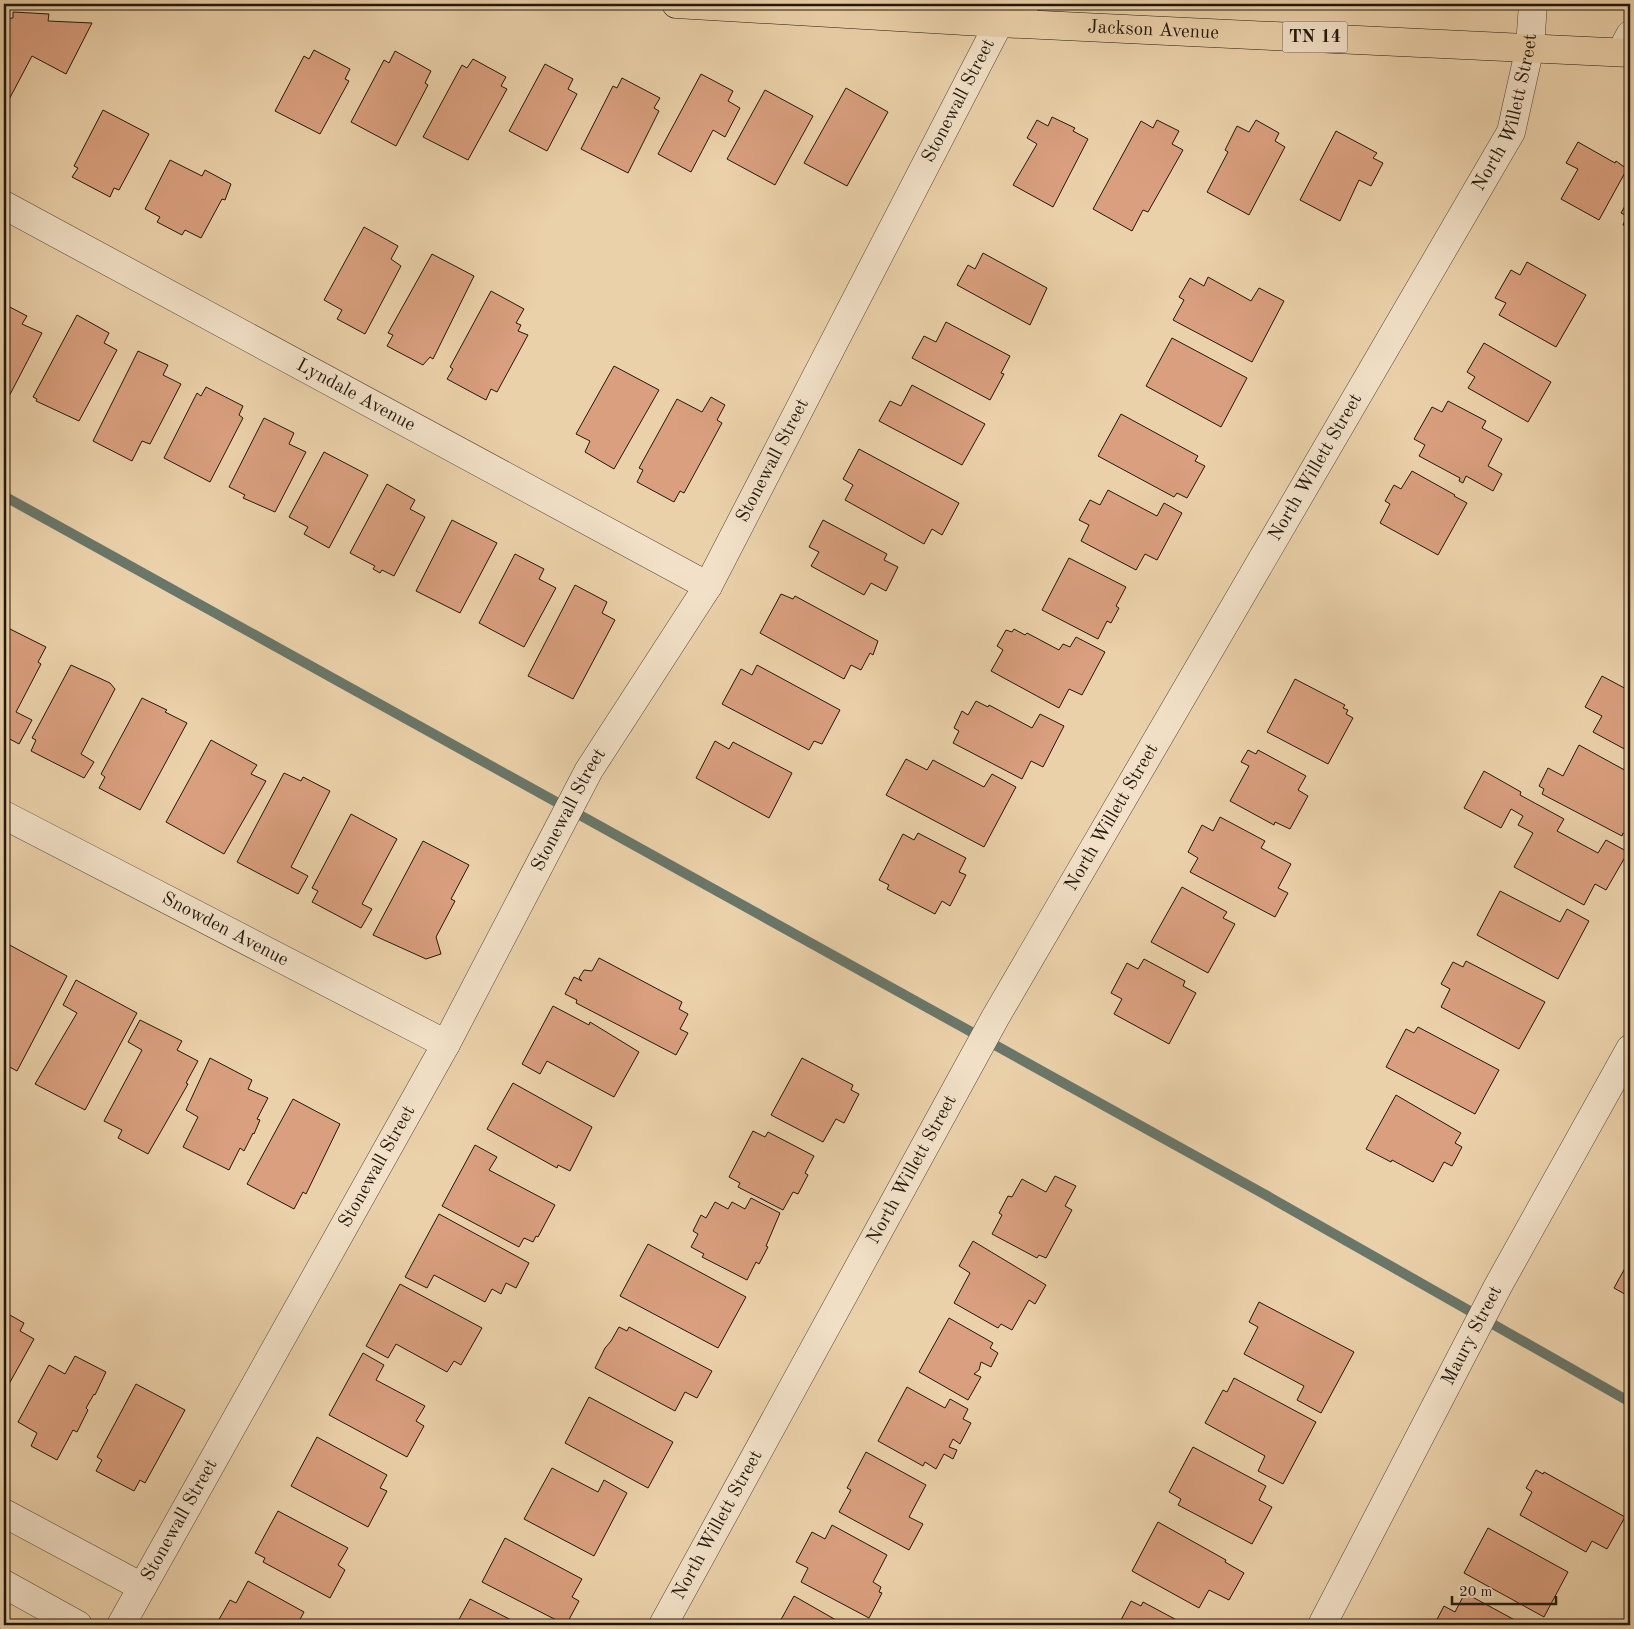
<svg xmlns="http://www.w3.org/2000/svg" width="1634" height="1629" font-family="'Old Standard TT',serif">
<rect width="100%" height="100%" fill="#ebd1aa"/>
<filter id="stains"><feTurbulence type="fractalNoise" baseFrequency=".004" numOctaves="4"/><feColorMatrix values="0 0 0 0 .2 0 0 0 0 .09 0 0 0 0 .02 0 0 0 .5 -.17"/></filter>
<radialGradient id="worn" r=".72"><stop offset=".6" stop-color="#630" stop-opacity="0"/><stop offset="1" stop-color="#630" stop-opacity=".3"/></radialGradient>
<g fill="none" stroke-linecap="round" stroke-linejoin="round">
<path stroke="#69776a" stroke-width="10" d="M 4,496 L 1271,1198 L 1630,1402"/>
</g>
<g fill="#d99f7e" stroke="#22180c">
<path d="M 13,12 L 49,14 L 48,21 L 92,23 L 66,74 L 32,56 L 4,109 L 4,19 L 13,18 Z"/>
<path d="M 314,50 L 350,69 L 345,79 L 349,81 L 320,134 L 275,111 L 304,56 L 309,59 Z"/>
<path d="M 395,51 L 431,71 L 425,83 L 428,85 L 396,146 L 351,122 L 384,60 L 389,63 Z"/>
<path d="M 473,59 L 506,77 L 501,86 L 507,89 L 468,160 L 423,137 L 462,65 L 467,68 Z"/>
<path d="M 545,64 L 573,79 L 568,89 L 577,94 L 547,151 L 509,131 Z"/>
<path d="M 701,74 L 733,91 L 728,101 L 740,108 L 725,137 L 713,130 L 691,172 L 658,154 Z"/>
<path d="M 622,78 L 660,98 L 654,108 L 659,111 L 628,173 L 581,149 L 613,86 L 617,88 Z"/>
<path d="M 846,88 L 888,112 L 847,186 L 804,163 Z"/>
<path d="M 765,90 L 813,116 L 775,185 L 727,159 Z"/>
<path d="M 103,110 L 149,134 L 119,190 L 114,188 L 110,197 L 72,177 L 78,168 L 74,166 Z"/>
<path d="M 1052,117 L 1075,128 L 1073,131 L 1088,139 L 1053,207 L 1013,185 L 1037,144 L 1027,138 L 1037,120 L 1048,126 Z"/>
<path d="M 1157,120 L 1179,131 L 1172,144 L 1183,150 L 1148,212 L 1143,210 L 1132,231 L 1093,209 L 1141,121 L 1153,128 Z"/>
<path d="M 1256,120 L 1279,133 L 1275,141 L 1285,147 L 1249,215 L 1207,192 L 1228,152 L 1225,150 L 1237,126 L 1249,132 Z"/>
<path d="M 1336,131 L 1377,153 L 1373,158 L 1383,163 L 1371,186 L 1359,180 L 1340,221 L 1300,200 Z"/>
<path d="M 1578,142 L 1615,163 L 1616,161 L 1627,169 L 1599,220 L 1561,199 L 1578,169 L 1566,163 Z"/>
<path d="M 170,160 L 202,176 L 205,170 L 231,184 L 225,200 L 222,199 L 201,238 L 185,230 L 182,235 L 157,222 L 160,217 L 145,209 Z"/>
<path d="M 1630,197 L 1630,229 L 1623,225 L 1627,216 L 1621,213 Z"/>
<path d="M 364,227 L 398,246 L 391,259 L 401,266 L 365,334 L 337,319 L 342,310 L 324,300 Z"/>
<path d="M 983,253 L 1047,288 L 1030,325 L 957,285 L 968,265 L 975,269 Z"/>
<path d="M 432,254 L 474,276 L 433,359 L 430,357 L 423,365 L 387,346 L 393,335 L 388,333 Z"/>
<path d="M 1527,262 L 1586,295 L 1556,347 L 1499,315 L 1506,303 L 1495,298 L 1511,270 L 1520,275 Z"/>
<path d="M 1208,277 L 1251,301 L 1259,288 L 1284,301 L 1252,362 L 1173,320 L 1184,300 L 1179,297 L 1190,278 L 1204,286 Z"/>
<path d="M 491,291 L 524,309 L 516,323 L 521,325 L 518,331 L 528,335 L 497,392 L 491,389 L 486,400 L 447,379 L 453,369 L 450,367 Z"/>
<path d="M 4,304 L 27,316 L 22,324 L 42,333 L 4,406 Z"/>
<path d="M 77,315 L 109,333 L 104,343 L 117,350 L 79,421 L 36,401 L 37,399 L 33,397 Z"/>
<path d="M 946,322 L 1010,356 L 1001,373 L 1004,374 L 990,400 L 912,358 L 924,336 L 936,342 Z"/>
<path d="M 1172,338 L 1247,378 L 1221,427 L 1146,386 Z"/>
<path d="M 1484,343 L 1551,382 L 1528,422 L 1468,388 L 1475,377 L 1467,372 Z"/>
<path d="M 138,351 L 168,365 L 163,375 L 181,384 L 150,444 L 142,441 L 132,461 L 93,441 Z"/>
<path d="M 614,366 L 659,390 L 614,469 L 585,452 L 590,441 L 576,434 Z"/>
<path d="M 912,385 L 985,424 L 962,465 L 879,421 L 890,401 L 901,406 Z"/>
<path d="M 206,387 L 243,406 L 239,415 L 243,418 L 210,482 L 164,458 L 197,393 L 201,396 Z"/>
<path d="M 711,397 L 725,405 L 717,420 L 722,423 L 684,493 L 680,491 L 674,502 L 637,482 L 643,470 L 639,468 L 677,399 L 702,412 Z"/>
<path d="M 1448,401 L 1486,421 L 1482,428 L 1502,439 L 1488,466 L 1502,474 L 1493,491 L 1466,476 L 1463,483 L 1459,481 L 1460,478 L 1419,456 L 1425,445 L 1414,439 L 1432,407 L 1442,412 Z"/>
<path d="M 1121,414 L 1198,456 L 1195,461 L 1205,466 L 1187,498 L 1177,493 L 1174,497 L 1098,456 Z"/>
<path d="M 264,418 L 294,433 L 289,444 L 306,452 L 275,512 L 243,498 L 245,495 L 229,487 Z"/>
<path d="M 859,449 L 959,503 L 942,535 L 932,529 L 924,544 L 845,500 L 853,485 L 843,479 Z"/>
<path d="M 324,452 L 368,475 L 329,548 L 304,534 L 308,527 L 289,517 Z"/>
<path d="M 1412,471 L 1455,495 L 1454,496 L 1467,503 L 1438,555 L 1380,523 L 1390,504 L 1385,501 L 1394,485 L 1401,489 Z"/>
<path d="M 387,484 L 415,500 L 410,509 L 425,517 L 394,576 L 382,570 L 380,573 L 373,569 L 375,566 L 350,553 Z"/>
<path d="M 1108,490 L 1157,516 L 1164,503 L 1182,513 L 1157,560 L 1145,554 L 1136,570 L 1081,541 L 1089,525 L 1079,520 L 1090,500 L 1100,505 Z"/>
<path d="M 452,520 L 497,543 L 460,613 L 416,591 Z"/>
<path d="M 823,520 L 887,554 L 884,560 L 898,567 L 886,591 L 871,583 L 864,595 L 811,566 L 819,552 L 809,547 Z"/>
<path d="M 515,554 L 544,569 L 539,579 L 556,588 L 524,647 L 479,623 Z"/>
<path d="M 1069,558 L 1126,587 L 1116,606 L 1119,608 L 1111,623 L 1107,621 L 1098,639 L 1042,610 Z"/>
<path d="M 575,585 L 607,602 L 602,613 L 615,620 L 573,699 L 528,676 Z"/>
<path d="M 781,594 L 793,599 L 795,596 L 878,641 L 873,655 L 870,653 L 861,670 L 851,665 L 844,679 L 760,633 Z"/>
<path d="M 4,626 L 46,647 L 38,662 L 41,664 L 16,712 L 32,720 L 19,744 L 4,736 Z"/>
<path d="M 1014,629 L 1025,635 L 1027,633 L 1059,650 L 1063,644 L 1070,647 L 1076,637 L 1105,652 L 1082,695 L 1069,689 L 1059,708 L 991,671 L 1003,650 L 997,646 L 1006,630 L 1012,632 Z"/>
<path d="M 71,665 L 110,683 L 115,689 L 81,754 L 94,762 L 84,778 L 31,751 L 36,740 L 32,738 Z"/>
<path d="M 757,665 L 840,710 L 822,744 L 814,741 L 809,750 L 722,704 L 741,669 L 752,675 Z"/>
<path d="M 1602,676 L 1630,691 L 1630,752 L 1593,732 L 1602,716 L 1585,707 Z"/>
<path d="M 1295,679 L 1345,705 L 1343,708 L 1348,710 L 1346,714 L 1353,718 L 1328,764 L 1267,732 Z"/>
<path d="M 142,698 L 167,710 L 165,712 L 187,723 L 140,810 L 99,788 L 105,777 L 101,774 Z"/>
<path d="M 976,701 L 988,707 L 989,705 L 1032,728 L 1040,714 L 1064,726 L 1043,767 L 1031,761 L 1022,779 L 953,743 L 959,731 L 954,728 L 962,711 L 968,715 Z"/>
<path d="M 211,740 L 257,765 L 251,774 L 266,781 L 224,854 L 166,822 Z"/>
<path d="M 715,741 L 729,749 L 733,742 L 792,773 L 769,818 L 696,778 Z"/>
<path d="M 1579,745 L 1630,773 L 1630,837 L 1623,833 L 1622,836 L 1542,794 L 1544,789 L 1539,786 L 1548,768 L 1563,776 Z"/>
<path d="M 1248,750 L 1256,754 L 1258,750 L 1306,776 L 1298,790 L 1308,796 L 1290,829 L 1275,822 L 1274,825 L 1230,801 L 1249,766 L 1241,762 Z"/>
<path d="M 906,759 L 927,770 L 933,760 L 984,787 L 992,774 L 1016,787 L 984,847 L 886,795 Z"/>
<path d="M 1484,771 L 1521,792 L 1520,795 L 1564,819 L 1557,831 L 1598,853 L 1606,840 L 1628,852 L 1606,890 L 1595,884 L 1584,905 L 1514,867 L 1533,833 L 1518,825 L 1523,816 L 1511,809 L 1501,828 L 1464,808 Z"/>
<path d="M 284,773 L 301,781 L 303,777 L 330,791 L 291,867 L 308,876 L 298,894 L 237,862 Z"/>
<path d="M 351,814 L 397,839 L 362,904 L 372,909 L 361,928 L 312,902 L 318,891 L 312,888 Z"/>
<path d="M 1220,817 L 1265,841 L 1261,848 L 1291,864 L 1278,888 L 1288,893 L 1275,917 L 1190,872 L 1198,858 L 1188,852 L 1202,825 L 1213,831 Z"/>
<path d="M 918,833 L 966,858 L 959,872 L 966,875 L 950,906 L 942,901 L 935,914 L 887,889 L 889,885 L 879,880 L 903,834 L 914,840 Z"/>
<path d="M 423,841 L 469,865 L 451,899 L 455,901 L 436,937 L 441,954 L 426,959 L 373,935 Z"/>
<path d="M 1182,887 L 1227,912 L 1223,918 L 1235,924 L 1208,973 L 1151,942 Z"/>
<path d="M 1500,891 L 1560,922 L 1567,909 L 1589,921 L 1558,979 L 1477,935 Z"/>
<path d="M 4,942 L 67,976 L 17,1071 L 4,1064 L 4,981 L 8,973 L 4,970 Z"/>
<path d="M 599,958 L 682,1002 L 679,1009 L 688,1014 L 680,1029 L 688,1033 L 676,1055 L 576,1003 L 577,1000 L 565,994 L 574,977 L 582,981 L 579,978 L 584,970 L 592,971 Z"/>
<path d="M 1144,959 L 1185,981 L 1183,986 L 1196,993 L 1169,1044 L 1114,1014 L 1122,999 L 1111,993 L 1127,963 L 1138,969 Z"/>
<path d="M 1466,961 L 1545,1002 L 1519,1049 L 1441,1007 L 1450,989 L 1441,984 L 1453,962 L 1463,967 Z"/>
<path d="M 76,980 L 137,1013 L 85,1110 L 35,1084 L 77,1013 L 63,1005 Z"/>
<path d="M 553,1006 L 589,1025 L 590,1022 L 639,1052 L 614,1097 L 547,1061 L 540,1074 L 522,1064 Z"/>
<path d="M 140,1020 L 182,1041 L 177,1050 L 198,1061 L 186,1083 L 188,1084 L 148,1154 L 118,1138 L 122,1130 L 104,1121 L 142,1050 L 128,1042 Z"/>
<path d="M 1418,1027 L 1499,1070 L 1475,1114 L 1386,1067 L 1406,1029 L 1414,1033 Z"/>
<path d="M 210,1058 L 252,1080 L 248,1089 L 268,1098 L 257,1119 L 260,1120 L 254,1134 L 253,1133 L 244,1151 L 240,1148 L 229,1170 L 183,1147 L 198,1117 L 186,1110 Z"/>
<path d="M 802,1058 L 853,1085 L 851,1090 L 859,1094 L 844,1123 L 836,1119 L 823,1142 L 771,1115 Z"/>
<path d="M 513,1083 L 592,1127 L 570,1171 L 558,1165 L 557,1168 L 487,1129 Z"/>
<path d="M 1396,1095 L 1461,1133 L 1455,1143 L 1462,1147 L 1452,1166 L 1444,1162 L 1433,1182 L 1392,1160 L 1391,1162 L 1366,1149 Z"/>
<path d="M 293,1099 L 340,1124 L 306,1194 L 303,1192 L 294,1209 L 247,1184 Z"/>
<path d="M 753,1131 L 765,1137 L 768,1132 L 814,1156 L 805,1173 L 808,1175 L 798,1194 L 793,1192 L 783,1210 L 738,1187 L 740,1183 L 729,1177 Z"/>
<path d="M 475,1145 L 497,1157 L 489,1170 L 555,1205 L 538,1237 L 536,1236 L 533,1242 L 524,1238 L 519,1247 L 442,1206 Z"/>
<path d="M 1055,1176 L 1076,1186 L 1065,1206 L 1072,1210 L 1046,1258 L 1039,1255 L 1037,1258 L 992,1234 L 1002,1215 L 999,1213 L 1008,1196 L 1012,1197 L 1022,1179 L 1046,1192 Z"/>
<path d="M 751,1198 L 780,1213 L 766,1246 L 768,1247 L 759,1264 L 756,1262 L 747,1280 L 702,1257 L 704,1254 L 691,1247 L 698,1234 L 693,1231 L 701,1215 L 706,1218 L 715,1202 L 728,1209 L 732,1202 L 745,1209 Z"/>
<path d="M 439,1214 L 529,1263 L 516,1288 L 506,1283 L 501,1294 L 492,1289 L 485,1302 L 434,1275 L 427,1288 L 405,1277 Z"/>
<path d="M 973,1241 L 1046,1285 L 1035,1304 L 1029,1300 L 1012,1330 L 1001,1324 L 998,1328 L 954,1303 L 970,1273 L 959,1266 Z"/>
<path d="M 648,1244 L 746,1297 L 718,1348 L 620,1296 Z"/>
<path d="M 1630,1259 L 1630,1297 L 1614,1288 Z"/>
<path d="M 400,1284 L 482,1328 L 461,1365 L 454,1361 L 447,1372 L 396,1344 L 388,1358 L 366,1346 Z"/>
<path d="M 1259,1302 L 1354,1352 L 1321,1413 L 1297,1400 L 1304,1386 L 1244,1354 L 1258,1327 L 1249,1322 Z"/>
<path d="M 8,1314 L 24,1323 L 20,1331 L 34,1339 L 4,1393 L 4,1321 Z"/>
<path d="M 949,1318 L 993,1343 L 990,1348 L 998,1353 L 991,1367 L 981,1362 L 979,1370 L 974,1374 L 981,1377 L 968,1400 L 919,1372 Z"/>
<path d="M 619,1327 L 627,1331 L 629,1327 L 712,1371 L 697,1398 L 685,1392 L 675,1411 L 595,1368 L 605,1348 L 611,1341 Z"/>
<path d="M 363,1353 L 384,1365 L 376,1380 L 425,1406 L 416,1421 L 424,1426 L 407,1457 L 329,1415 Z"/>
<path d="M 75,1356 L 106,1372 L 95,1395 L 94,1394 L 86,1408 L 88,1410 L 77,1432 L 73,1430 L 57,1460 L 31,1446 L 37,1433 L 18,1422 L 49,1365 L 65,1374 Z"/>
<path d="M 1234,1378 L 1316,1422 L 1283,1484 L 1258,1471 L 1265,1456 L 1205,1423 L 1223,1390 L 1227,1392 Z"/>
<path d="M 136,1384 L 185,1410 L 145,1483 L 140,1480 L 134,1491 L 96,1471 L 102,1460 L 97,1457 Z"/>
<path d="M 907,1387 L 945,1408 L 950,1399 L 968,1409 L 963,1419 L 971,1423 L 960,1444 L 953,1439 L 949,1447 L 957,1450 L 953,1459 L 944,1454 L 936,1469 L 925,1462 L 923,1466 L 878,1441 Z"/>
<path d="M 589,1397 L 673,1442 L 648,1488 L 565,1443 Z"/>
<path d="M 317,1437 L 387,1475 L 380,1488 L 387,1491 L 368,1527 L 291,1486 Z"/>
<path d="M 1193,1447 L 1266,1486 L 1259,1500 L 1272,1507 L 1252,1544 L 1178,1505 L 1181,1499 L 1169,1492 Z"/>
<path d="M 866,1452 L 926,1485 L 909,1517 L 923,1524 L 909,1550 L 839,1512 L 851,1490 L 847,1488 Z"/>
<path d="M 552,1468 L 598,1492 L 604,1480 L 627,1493 L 594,1556 L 524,1519 Z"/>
<path d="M 1536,1470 L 1543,1474 L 1544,1472 L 1625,1517 L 1607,1549 L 1592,1541 L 1586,1552 L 1520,1515 L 1532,1492 L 1526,1488 Z"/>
<path d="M 278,1511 L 348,1548 L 338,1565 L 345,1570 L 330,1598 L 263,1562 L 265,1558 L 255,1553 Z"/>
<path d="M 1158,1522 L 1226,1560 L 1225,1562 L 1244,1573 L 1229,1600 L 1209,1590 L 1199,1608 L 1132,1571 Z"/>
<path d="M 832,1525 L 887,1555 L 873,1582 L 881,1587 L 879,1592 L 882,1593 L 869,1618 L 801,1582 L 808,1568 L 796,1562 L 812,1532 L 825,1539 Z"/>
<path d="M 1488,1528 L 1568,1572 L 1544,1617 L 1464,1573 Z"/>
<path d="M 505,1538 L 582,1579 L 572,1597 L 579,1601 L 566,1625 L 482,1582 Z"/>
<path d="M 248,1581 L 304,1612 L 297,1625 L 217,1623 L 230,1600 L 236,1603 Z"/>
<path d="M 1465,1593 L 1524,1625 L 1434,1625 L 1444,1606 L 1455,1612 Z"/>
<path d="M 794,1596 L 836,1620 L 834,1625 L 778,1625 Z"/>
<path d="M 470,1599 L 521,1625 L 456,1625 Z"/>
<path d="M 1131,1601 L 1141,1606 L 1143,1602 L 1186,1625 L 1130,1625 L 1121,1620 Z"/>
</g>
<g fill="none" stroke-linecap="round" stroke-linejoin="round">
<defs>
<g id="street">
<path d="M 1621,52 L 1630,35"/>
<path id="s1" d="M 4,205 L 708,586"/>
<path id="s2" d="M 4,815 L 446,1044"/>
<path d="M 4,1513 L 142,1587"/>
<path d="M 4,1584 L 78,1625"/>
<path id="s3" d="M 121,1625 L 446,1044 L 589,770 L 708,586 L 999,23 L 1025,4"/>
<path id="s4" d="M 663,1625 L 995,1018 L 1511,132 L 1530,47 L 1533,4"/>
<path id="s5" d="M 1322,1625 L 1498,1286 L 1630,1049"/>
</g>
<g id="primary">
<path id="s6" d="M 676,4 L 999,23 L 1630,53"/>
</g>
</defs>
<use href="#street" stroke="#544634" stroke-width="29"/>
<use href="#primary" stroke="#22180c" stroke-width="29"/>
<use href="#street" stroke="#f2e1c8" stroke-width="28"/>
<use href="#primary" stroke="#ebd1aa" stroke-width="28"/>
</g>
<g text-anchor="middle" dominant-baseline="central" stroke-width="4" stroke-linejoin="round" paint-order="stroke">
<rect fill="#f2e1c8" stroke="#605444" stroke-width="1" x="1282.5" y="21.5" width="65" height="31" rx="4"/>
<g font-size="18" font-weight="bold" fill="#22180c">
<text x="1315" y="37">TN 14</text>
</g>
<g font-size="19" fill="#22180c" stroke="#f2e1c8">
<text stroke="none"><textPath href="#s6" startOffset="478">Jackson Avenue</textPath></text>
<text stroke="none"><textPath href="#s3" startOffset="1740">Stonewall Street</textPath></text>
<text stroke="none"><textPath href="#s4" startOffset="1734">North Willett Street</textPath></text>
<text stroke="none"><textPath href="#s1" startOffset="400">Lyndale Avenue</textPath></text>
<text stroke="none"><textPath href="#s3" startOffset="1335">Stonewall Street</textPath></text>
<text stroke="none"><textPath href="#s4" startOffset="1329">North Willett Street</textPath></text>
<text stroke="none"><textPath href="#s3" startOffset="930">Stonewall Street</textPath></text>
<text stroke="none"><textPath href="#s4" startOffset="924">North Willett Street</textPath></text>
<text stroke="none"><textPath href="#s2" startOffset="249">Snowden Avenue</textPath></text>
<text stroke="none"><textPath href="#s3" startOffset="525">Stonewall Street</textPath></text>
<text stroke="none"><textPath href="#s4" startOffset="519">North Willett Street</textPath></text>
<text stroke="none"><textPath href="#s5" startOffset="326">Maury Street</textPath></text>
<text stroke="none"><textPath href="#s3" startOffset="120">Stonewall Street</textPath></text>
<text stroke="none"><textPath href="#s4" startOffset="114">North Willett Street</textPath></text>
</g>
</g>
<rect width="1634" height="1629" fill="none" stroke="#ebd1aa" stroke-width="20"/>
<rect x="5" y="5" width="1624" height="1619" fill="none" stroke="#22180c" stroke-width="2.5"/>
<rect x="10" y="10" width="1614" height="1609" fill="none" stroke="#22180c"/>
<path d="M1452 1596v8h104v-8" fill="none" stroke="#22180c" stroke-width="2.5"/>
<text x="1459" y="1596" font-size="15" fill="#22180c" stroke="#f2e1c8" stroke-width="4" paint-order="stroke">20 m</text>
<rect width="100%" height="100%" filter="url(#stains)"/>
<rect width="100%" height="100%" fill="url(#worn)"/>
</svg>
